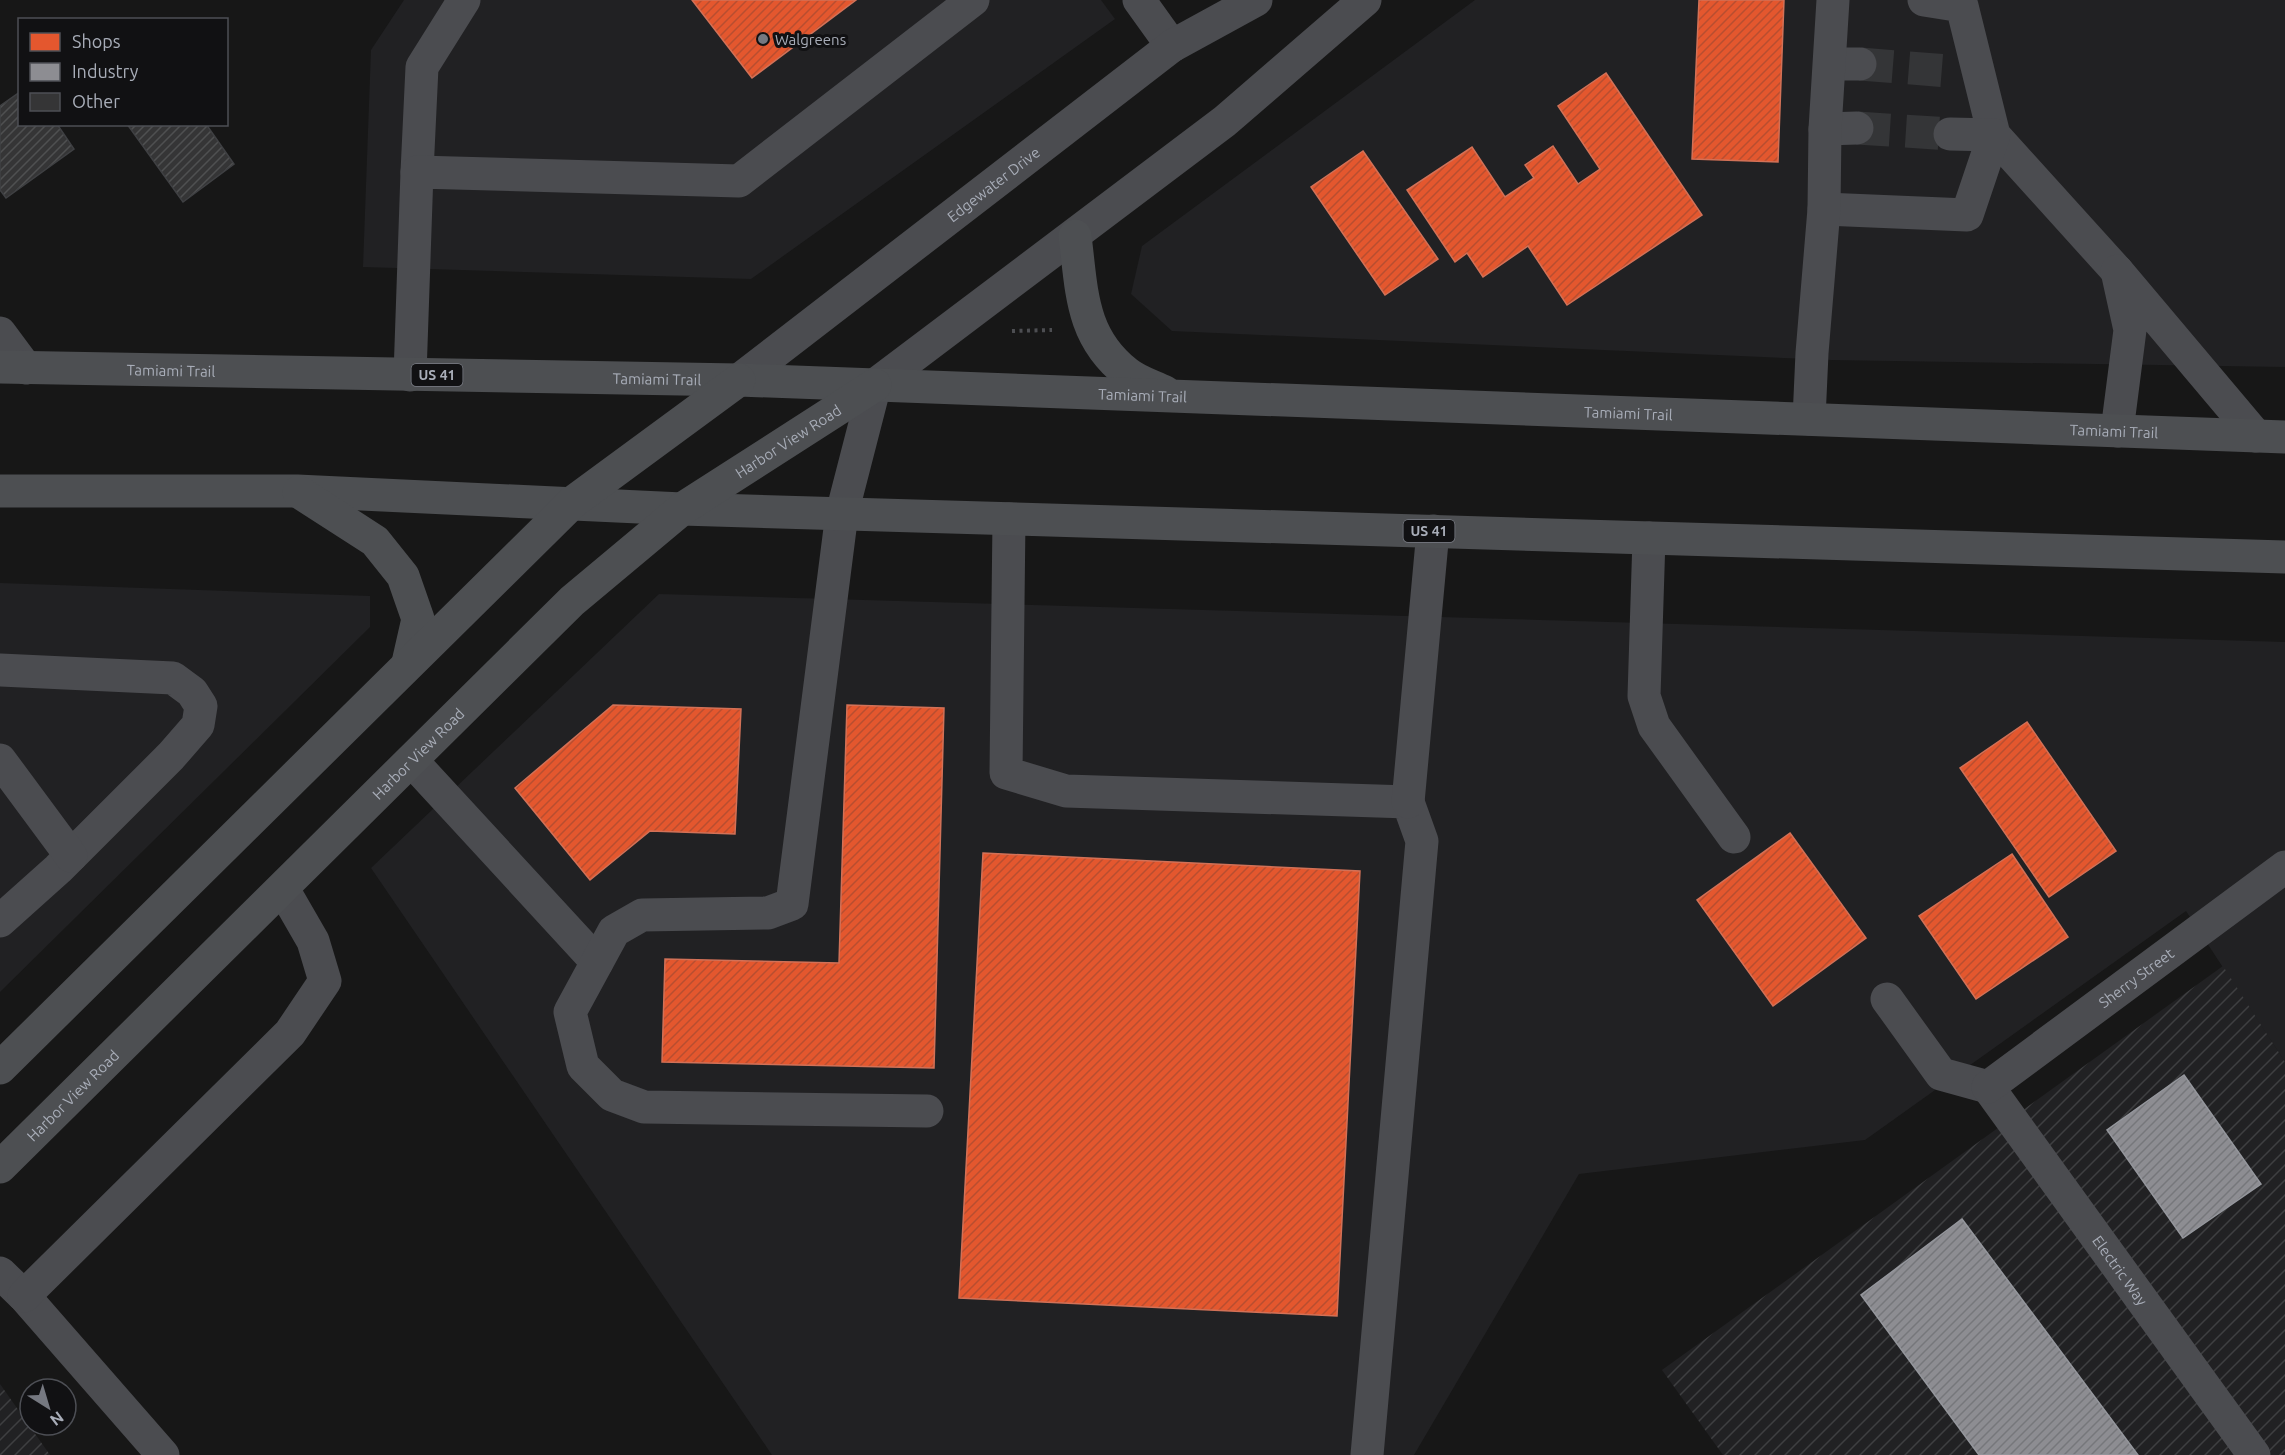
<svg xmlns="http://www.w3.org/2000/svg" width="2285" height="1455" font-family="Ubuntu,sans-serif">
<defs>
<pattern id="industrial-furrows" width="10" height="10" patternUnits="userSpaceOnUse" patternTransform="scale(1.5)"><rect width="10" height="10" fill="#212123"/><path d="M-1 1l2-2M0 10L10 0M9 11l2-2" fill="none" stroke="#3e3f41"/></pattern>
<pattern id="shops-hatch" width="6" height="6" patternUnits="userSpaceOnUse" patternTransform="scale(1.5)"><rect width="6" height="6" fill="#e4572e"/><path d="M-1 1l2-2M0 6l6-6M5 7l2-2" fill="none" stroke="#b84e30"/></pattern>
<pattern id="industry-hatch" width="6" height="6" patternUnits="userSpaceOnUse" patternTransform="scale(1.5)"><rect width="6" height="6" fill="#8d8d92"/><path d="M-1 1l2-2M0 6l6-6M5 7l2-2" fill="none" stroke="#76777b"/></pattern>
<pattern id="building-hatch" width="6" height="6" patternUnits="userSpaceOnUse" patternTransform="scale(1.5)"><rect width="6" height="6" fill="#353536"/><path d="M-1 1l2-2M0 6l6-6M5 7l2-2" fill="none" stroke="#4f5051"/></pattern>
</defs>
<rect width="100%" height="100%" fill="#171717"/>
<g fill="#212123">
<path d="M 404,0 L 1101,0 L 1115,19 L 751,279 L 363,267 L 371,50 Z"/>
<path d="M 1475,0 L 2285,0 L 2285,367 L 1831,360 L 1172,331 L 1131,294 L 1142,246 Z"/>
<path d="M 0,583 L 370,596 L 370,627 L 0,992 Z"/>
<path d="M 659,594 L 2285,642 L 2285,1062 L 2186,911 L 1865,1140 L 1579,1174 L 1414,1455 L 772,1455 L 371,868 Z"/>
</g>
<g fill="url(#industrial-furrows)">
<path d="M 2223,966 L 2285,1062 L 2285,1455 L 1723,1455 L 1662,1370 Z"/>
<path d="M 0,1384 L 50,1455 L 0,1455 Z"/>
</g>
<g fill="url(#shops-hatch)" stroke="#d27157" stroke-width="1.5">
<path d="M 692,0 L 856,0 L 752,78 Z"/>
<path d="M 1699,0 L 1784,0 L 1778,162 L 1692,159 Z"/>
<path d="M 1606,73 L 1702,215 L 1567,305 L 1528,246 L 1483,277 L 1467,253 L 1455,262 L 1407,190 L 1472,147 L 1505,197 L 1534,178 L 1525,165 L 1553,146 L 1578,184 L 1600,169 L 1558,106 Z"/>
<path d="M 1363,151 L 1438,259 L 1385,295 L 1311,187 Z"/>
<path d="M 613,705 L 741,709 L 735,834 L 650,831 L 590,880 L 515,788 Z"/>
<path d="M 847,705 L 944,708 L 934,1068 L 662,1062 L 665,959 L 839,963 Z"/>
<path d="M 2027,722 L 2116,851 L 2049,897 L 1960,768 Z"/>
<path d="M 1790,833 L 1866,938 L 1773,1006 L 1697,900 Z"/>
<path d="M 983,853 L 1360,871 L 1337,1316 L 959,1298 Z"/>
<path d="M 2012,854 L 2068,937 L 1976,999 L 1919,916 Z"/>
</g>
<g fill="url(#industry-hatch)" stroke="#95979d" stroke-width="1.5">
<path d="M 2184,1075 L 2261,1184 L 2183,1238 L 2107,1130 Z"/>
<path d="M 1962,1219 L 2138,1455 L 1979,1455 L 1861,1295 Z"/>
</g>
<g fill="url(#building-hatch)" stroke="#3f4043" stroke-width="1.5">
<path d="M 20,92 L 20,124 L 57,124 L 74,149 L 6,198 L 0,190 L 0,106 Z"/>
<path d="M 127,124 L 206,124 L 234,164 L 183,202 Z"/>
</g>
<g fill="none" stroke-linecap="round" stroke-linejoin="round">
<g stroke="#343537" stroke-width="33" stroke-dasharray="33 16" stroke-linecap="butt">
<path d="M 1860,64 L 1948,71"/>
<path d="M 1857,128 L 1950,134"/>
</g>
<path stroke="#4d4e52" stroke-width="4" stroke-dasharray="3 4.5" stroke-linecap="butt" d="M 1012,331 L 1052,330"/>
<g stroke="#4b4c50" stroke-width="33">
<path d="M 1139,0 L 1172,46"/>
<path d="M 1924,0 L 1962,6 L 1994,135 L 2117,271"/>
<path d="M 1831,64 L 1860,64"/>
<path d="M 1825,129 L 1857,128"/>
<path d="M 417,172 L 422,67 L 464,0"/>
<path d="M 1824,209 L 1967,215 L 1994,135 L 1950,134"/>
<path d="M 0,333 L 26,368"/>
<path d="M 410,375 L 417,172 L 739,181 L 973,0"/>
<path id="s1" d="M 739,380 L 1172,46 L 1256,0"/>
<path d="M 1809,419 L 1812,353 L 1824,209 L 1825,129 L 1833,0"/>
<path d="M 2117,431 L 2130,330 L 2117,271 L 2256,436"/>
<path d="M 1009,519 L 1006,773 L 1066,791 L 1408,802 L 1422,841 L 1367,1455"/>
<path d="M 1649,538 L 1644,696 L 1654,726 L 1734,837"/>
<path d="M 0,670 L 173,678 L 192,692 L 201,706 L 198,725 L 171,756 L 58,869 L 0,921"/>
<path d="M 0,760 L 71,856"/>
<path d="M 412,761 L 597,962"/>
<path d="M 1408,802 L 1433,531"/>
<path d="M 1887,999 L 1941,1074 L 1988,1087"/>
<path id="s2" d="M 1988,1087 L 2254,1455"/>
<path id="s3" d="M 1988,1087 L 2285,867"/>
<path d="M 927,1111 L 644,1107 L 612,1095 L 583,1066 L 570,1012 L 614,931 L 642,915 L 768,913 L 792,904 L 842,513 L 875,385 L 1225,121 L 1365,0"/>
<path d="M 0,1273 L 24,1296 L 163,1455"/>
<path d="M 24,1296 L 290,1033 L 325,981 L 313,941 L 283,889"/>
</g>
<g stroke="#4d4f52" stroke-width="33">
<path d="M 1075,236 C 1082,290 1080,336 1127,373 C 1138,382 1153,386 1165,392"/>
<path id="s4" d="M 0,367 L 739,380 L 2285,437"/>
<path d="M 0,491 L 297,491 L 682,509 L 2285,557"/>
<path d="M 299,492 L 375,541 L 403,576 L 418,619 L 408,663"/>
<path d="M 0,1068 L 573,502 L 739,380"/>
<path id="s5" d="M 0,1167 L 572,601 L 682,509 L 875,385"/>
</g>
</g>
<circle fill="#757880" stroke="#111113" stroke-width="2" cx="763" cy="39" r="6"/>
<g text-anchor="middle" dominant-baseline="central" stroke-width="6" stroke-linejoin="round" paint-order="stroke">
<g fill="#111113" stroke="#7b7e86" stroke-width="1.5">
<rect x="411.5" y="364" width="51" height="22" rx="4.5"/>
<rect x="1403.5" y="520" width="51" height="22" rx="4.5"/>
</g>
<g font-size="14" font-weight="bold" fill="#a8adb8">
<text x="437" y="375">US 41</text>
<text x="1429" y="531">US 41</text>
</g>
<g font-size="15" fill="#a8adb8" stroke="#111113" text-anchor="start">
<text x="775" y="39">Walgreens</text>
</g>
<g font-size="15" fill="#a8adb8" stroke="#111113">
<text stroke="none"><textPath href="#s1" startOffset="321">Edgewater Drive</textPath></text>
<text stroke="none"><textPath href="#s4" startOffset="171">Tamiami Trail</textPath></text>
<text stroke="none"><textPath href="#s4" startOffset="657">Tamiami Trail</textPath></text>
<text stroke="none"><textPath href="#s4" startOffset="1143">Tamiami Trail</textPath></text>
<text stroke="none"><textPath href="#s4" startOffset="1629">Tamiami Trail</textPath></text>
<text stroke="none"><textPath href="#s4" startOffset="2115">Tamiami Trail</textPath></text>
<text stroke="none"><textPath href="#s5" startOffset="1074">Harbor View Road</textPath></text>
<text stroke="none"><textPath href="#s5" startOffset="588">Harbor View Road</textPath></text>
<text stroke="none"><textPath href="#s3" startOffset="184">Sherry Street</textPath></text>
<text stroke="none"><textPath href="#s5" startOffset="102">Harbor View Road</textPath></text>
<text stroke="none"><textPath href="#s2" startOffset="226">Electric Way</textPath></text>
</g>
</g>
<rect x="18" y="18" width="210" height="108" fill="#111113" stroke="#4d4f55" stroke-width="1.5"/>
<rect x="30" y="33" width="30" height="18" fill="#e4572e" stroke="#4d4f55" stroke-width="1.5"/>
<text x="72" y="48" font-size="18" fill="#a8adb8">Shops</text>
<rect x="30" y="63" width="30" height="18" fill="#8d8d92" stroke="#4d4f55" stroke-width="1.5"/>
<text x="72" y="78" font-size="18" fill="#a8adb8">Industry</text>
<rect x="30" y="93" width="30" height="18" fill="#353536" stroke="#4d4f55" stroke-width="1.5"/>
<text x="72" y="108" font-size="18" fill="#a8adb8">Other</text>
<g transform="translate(48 1407) rotate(143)"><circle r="28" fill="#111113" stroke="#4d4f55" stroke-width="1.5"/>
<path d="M0-4.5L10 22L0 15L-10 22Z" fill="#757880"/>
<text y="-9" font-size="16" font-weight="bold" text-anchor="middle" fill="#a8adb8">N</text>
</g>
</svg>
